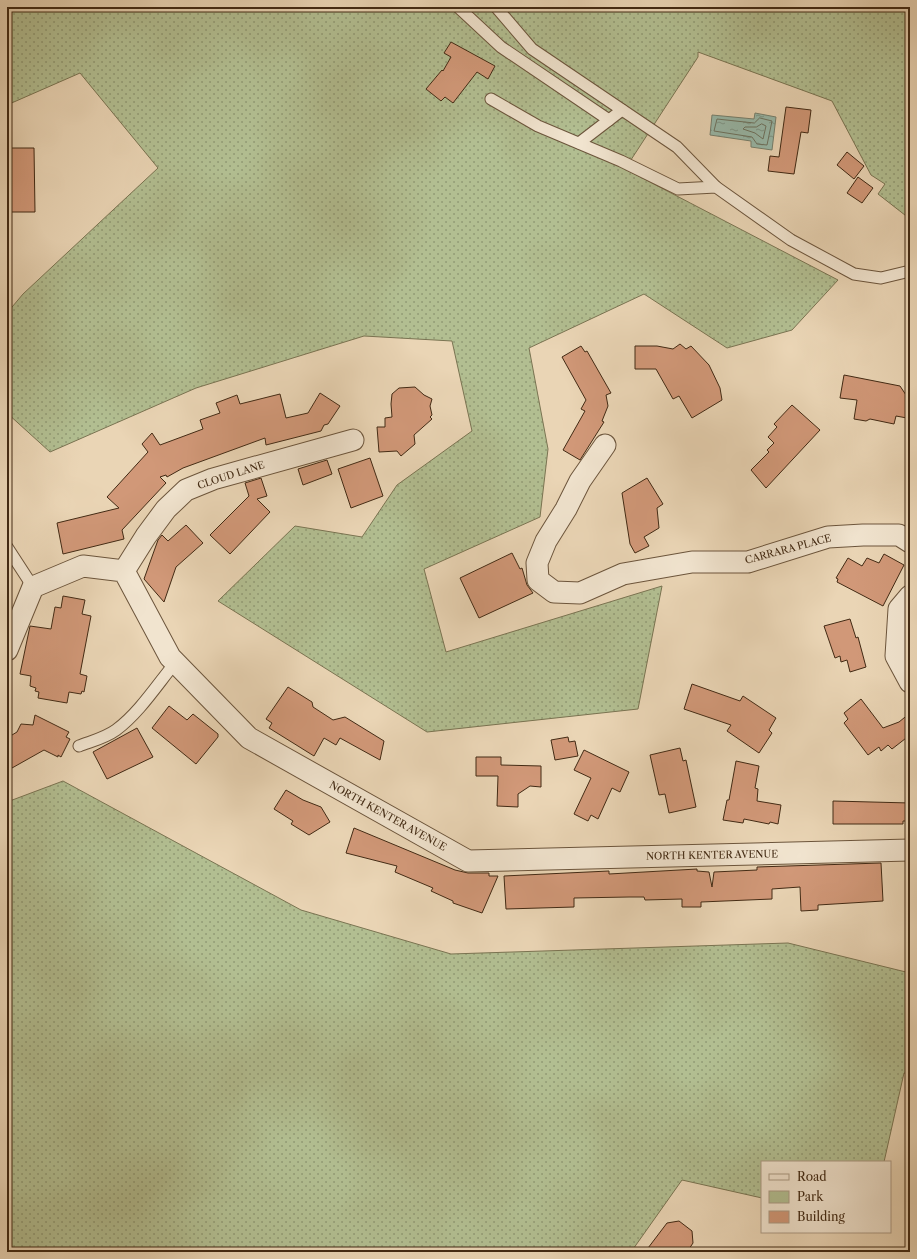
<svg xmlns="http://www.w3.org/2000/svg" width="917" height="1259" font-family="'Libre Caslon Text',serif">
<defs>
<pattern id="green-dots" width="8" height="8" patternUnits="userSpaceOnUse"><rect width="8" height="8" fill="#b2be91"/><path d="M2 2h.1M6 6h.1" fill="none" stroke="#929b75" stroke-width="1.8" stroke-linecap="round"/></pattern>
<pattern id="water-ripples" width="26" height="14" patternUnits="userSpaceOnUse"><rect width="26" height="14" fill="#98b9aa"/><path d="M2 4q2-2 4 0t4 0M15 11q2-2 4 0t4 0" fill="none" stroke="#7e9789"/></pattern>
</defs>
<rect width="100%" height="100%" fill="#ead5b5"/>
<filter id="stains"><feTurbulence type="fractalNoise" baseFrequency=".005" numOctaves="4"/><feColorMatrix values="0 0 0 0 .2 0 0 0 0 .09 0 0 0 0 .02 0 0 0 .5 -.17"/></filter>
<radialGradient id="worn" r=".72"><stop offset=".6" stop-color="#630" stop-opacity="0"/><stop offset="1" stop-color="#630" stop-opacity=".3"/></radialGradient>
<g fill="url(#green-dots)" stroke="#7a7452">
<path d="M 7,7 L 910,7 L 910,219 L 878,194 L 885,184 L 871,175 L 832,101 L 698,52 L 698,57 L 625,169 L 838,280 L 792,330 L 727,348 L 644,294 L 529,348 L 548,449 L 540,517 L 424,569 L 446,652 L 662,586 L 638,709 L 427,732 L 218,601 L 295,526 L 362,537 L 397,485 L 472,431 L 452,341 L 364,336 L 196,388 L 50,452 L 7,413 L 7,313 L 23,294 L 158,168 L 80,73 L 7,105 Z"/>
<path d="M 63,781 L 301,910 L 451,954 L 788,943 L 910,973 L 910,1074 L 904,1073 L 884,1162 L 762,1162 L 762,1198 L 682,1180 L 631,1252 L 7,1252 L 7,802 Z"/>
</g>
<path fill="url(#water-ripples)" stroke="#76806e" d="M 755,113 L 776,117 L 772,150 L 751,147 L 751,141 L 710,135 L 712,115 L 754,119 Z"/>
<g fill="none" stroke-linecap="round" stroke-linejoin="round">
<g stroke="#6d725f" stroke-width="1">
<path d="M 760,118 L 772,121 L 767,145 L 757,144 L 752,137 L 714,131 L 717,119 L 754,123 Z"/>
<path d="M 762,124 L 766,126 L 763,139 L 755,133 L 743,129 L 745,127 L 756,127 Z"/>
</g>
</g>
<g fill="#d19878" stroke="#422a14">
<path d="M 451,42 L 495,66 L 488,79 L 477,72 L 453,103 L 445,97 L 441,101 L 426,89 L 442,70 L 443,71 L 451,57 L 444,53 Z"/>
<path d="M 786,107 L 811,110 L 808,133 L 801,132 L 794,174 L 768,171 L 770,156 L 779,157 Z"/>
<path d="M 7,148 L 34,148 L 35,212 L 7,212 Z"/>
<path d="M 847,152 L 864,166 L 854,179 L 837,165 Z"/>
<path d="M 858,177 L 873,188 L 862,203 L 847,193 Z"/>
<path d="M 680,344 L 686,349 L 691,346 L 709,365 L 720,388 L 722,400 L 692,418 L 679,396 L 673,399 L 656,369 L 635,369 L 635,346 L 657,346 L 673,349 Z"/>
<path d="M 581,346 L 585,352 L 587,351 L 611,393 L 606,395 L 608,406 L 602,421 L 604,422 L 580,460 L 563,450 L 585,411 L 581,409 L 586,400 L 562,357 Z"/>
<path d="M 844,375 L 900,386 L 910,401 L 907,418 L 896,416 L 894,424 L 870,419 L 866,421 L 854,419 L 857,400 L 840,398 Z"/>
<path d="M 415,387 L 424,395 L 432,399 L 430,406 L 432,415 L 430,417 L 432,419 L 414,435 L 415,444 L 401,456 L 397,451 L 379,452 L 377,427 L 385,427 L 385,418 L 392,417 L 391,404 L 392,394 L 399,388 Z"/>
<path d="M 320,393 L 340,406 L 328,424 L 324,425 L 321,431 L 266,445 L 265,438 L 183,468 L 167,477 L 166,475 L 160,477 L 166,483 L 122,530 L 124,539 L 63,554 L 57,523 L 119,508 L 107,497 L 148,452 L 142,444 L 152,433 L 160,445 L 203,429 L 200,420 L 220,413 L 216,403 L 237,395 L 240,404 L 280,394 L 286,418 L 308,413 Z"/>
<path d="M 792,405 L 820,430 L 766,488 L 751,470 L 769,452 L 767,450 L 774,443 L 768,437 L 777,427 L 774,424 Z"/>
<path d="M 370,458 L 383,496 L 351,508 L 338,469 Z"/>
<path d="M 327,460 L 332,474 L 303,485 L 298,469 Z"/>
<path d="M 261,478 L 267,496 L 257,499 L 270,512 L 230,554 L 210,535 L 249,496 L 245,483 Z"/>
<path d="M 647,478 L 663,504 L 657,508 L 659,528 L 644,537 L 649,546 L 635,553 L 630,544 L 622,493 Z"/>
<path d="M 186,525 L 203,543 L 176,567 L 164,602 L 144,579 L 158,540 L 162,535 L 168,541 Z"/>
<path d="M 512,553 L 520,569 L 522,568 L 527,585 L 533,593 L 479,618 L 460,578 Z"/>
<path d="M 884,554 L 904,565 L 883,606 L 837,582 L 838,579 L 836,578 L 848,558 L 862,566 L 867,558 L 879,563 Z"/>
<path d="M 63,596 L 85,600 L 82,614 L 91,616 L 80,674 L 87,676 L 84,692 L 82,691 L 81,694 L 69,692 L 67,703 L 38,698 L 39,692 L 35,691 L 36,688 L 30,686 L 31,676 L 20,674 L 30,626 L 51,629 L 55,607 L 61,608 Z"/>
<path d="M 850,619 L 856,638 L 858,637 L 866,667 L 850,672 L 847,660 L 841,662 L 840,656 L 835,658 L 824,626 Z"/>
<path d="M 692,684 L 740,701 L 743,696 L 776,718 L 769,730 L 772,733 L 759,753 L 727,731 L 731,725 L 684,709 Z"/>
<path d="M 288,687 L 312,702 L 313,707 L 333,720 L 345,717 L 384,741 L 380,760 L 340,738 L 336,745 L 324,738 L 314,756 L 269,728 L 272,723 L 266,719 Z"/>
<path d="M 861,699 L 883,728 L 899,722 L 910,713 L 910,735 L 892,749 L 888,745 L 881,751 L 879,747 L 868,755 L 844,723 L 848,719 L 844,713 Z"/>
<path d="M 169,706 L 187,720 L 193,714 L 218,734 L 218,737 L 196,764 L 152,728 Z"/>
<path d="M 35,715 L 69,732 L 66,737 L 70,739 L 61,757 L 58,755 L 58,757 L 44,750 L 12,768 L 7,759 L 7,738 L 17,732 L 21,724 L 33,725 Z"/>
<path d="M 137,728 L 153,757 L 107,779 L 93,752 Z"/>
<path d="M 568,737 L 569,742 L 575,741 L 578,756 L 555,760 L 551,740 Z"/>
<path d="M 680,748 L 683,761 L 686,760 L 696,807 L 669,813 L 665,794 L 659,795 L 650,755 Z"/>
<path d="M 584,750 L 629,772 L 620,792 L 612,788 L 598,819 L 591,815 L 588,821 L 574,814 L 591,778 L 574,770 Z"/>
<path d="M 476,757 L 501,757 L 501,765 L 541,766 L 541,787 L 530,786 L 518,794 L 518,807 L 497,806 L 498,776 L 476,776 Z"/>
<path d="M 736,761 L 759,766 L 755,788 L 758,789 L 757,801 L 781,805 L 778,824 L 770,822 L 769,824 L 744,819 L 743,823 L 723,820 L 727,800 L 729,800 Z"/>
<path d="M 286,790 L 303,800 L 321,807 L 330,822 L 309,835 L 291,824 L 293,821 L 274,809 Z"/>
<path d="M 833,801 L 910,803 L 910,821 L 903,821 L 903,824 L 833,824 Z"/>
<path d="M 354,828 L 455,870 L 468,873 L 489,873 L 489,876 L 498,876 L 482,913 L 453,903 L 453,901 L 431,891 L 433,888 L 395,872 L 397,866 L 346,853 Z"/>
<path d="M 881,863 L 883,901 L 818,905 L 818,910 L 801,911 L 800,887 L 772,889 L 772,899 L 701,902 L 701,907 L 682,907 L 682,899 L 645,900 L 644,897 L 629,897 L 574,898 L 574,907 L 506,909 L 504,876 L 609,871 L 609,874 L 697,869 L 697,871 L 709,872 L 712,887 L 714,872 L 757,870 L 757,867 Z"/>
<path d="M 679,1221 L 692,1231 L 693,1243 L 687,1252 L 645,1252 L 667,1223 Z"/>
</g>
<g fill="none" stroke-linecap="round" stroke-linejoin="round">
<defs>
<g id="service">
<path d="M 458,7 L 501,47 L 609,120"/>
<path d="M 496,7 L 532,49 L 677,147 L 716,187"/>
<path d="M 491,99 L 538,126 L 621,161 L 678,189 L 716,187 L 791,240 L 854,274 L 881,278 L 910,271"/>
<path d="M 579,143 L 622,110"/>
<path d="M 7,547 L 33,587"/>
<path d="M 79,746 C 92,741 105,738 116,730 C 139,713 157,685 175,663"/>
</g>
<g id="minor">
<path d="M 605,445 L 580,481 L 566,509 L 546,541 L 537,563 L 538,580 L 554,592 L 580,593 L 623,574 L 692,562 L 748,562 L 828,537 L 863,535 L 899,535 L 910,542"/>
<path d="M 124,571 L 146,536 L 166,509 L 186,490 L 213,479 L 353,440"/>
<path d="M 910,596 L 899,609 L 896,656 L 910,682"/>
<path d="M 7,650 L 33,587 L 83,566 L 124,571 L 170,657 L 249,738 L 468,861 L 910,850"/>
</g>
</defs>
<use href="#service" stroke="#6c553c" stroke-width="13"/>
<use href="#minor" stroke="#6c553c" stroke-width="23"/>
<use href="#service" stroke="#f1e4cf" stroke-width="11"/>
<use href="#minor" stroke="#f1e4cf" stroke-width="21"/>
</g>
<g text-anchor="middle" dominant-baseline="central" stroke-width="3" stroke-linejoin="round" paint-order="stroke">
<g font-size="10" fill="#422a14" stroke="#f1e4cf">
<text transform="translate(231 475) rotate(-18)">CLOUD LANE</text>
<text transform="translate(788 549) rotate(-15)">CARRARA PLACE</text>
<text transform="translate(388 816) rotate(29)">NORTH KENTER AVENUE</text>
<text transform="translate(712 855) rotate(-1)">NORTH KENTER AVENUE</text>
</g>
</g>
<rect width="917" height="1259" fill="none" stroke="#ead5b5" stroke-width="24"/>
<rect x="8" y="8" width="901" height="1243" fill="none" stroke="#422a14" stroke-width="2"/>
<rect x="12" y="12" width="893" height="1235" fill="none" stroke="#422a14"/>
<rect x="761" y="1161" width="130" height="72" fill="#f1e4cf" stroke="#ab9a84"/>
<rect x="769" y="1174" width="20" height="6" fill="#f1e4cf" stroke="#ab9a84"/>
<text x="797" y="1181" font-size="12" fill="#422a14">Road</text>
<rect x="769" y="1191" width="20" height="12" fill="#b2be91" stroke="#ab9a84"/>
<text x="797" y="1201" font-size="12" fill="#422a14">Park</text>
<rect x="769" y="1211" width="20" height="12" fill="#d19878" stroke="#ab9a84"/>
<text x="797" y="1221" font-size="12" fill="#422a14">Building</text>
<rect width="100%" height="100%" filter="url(#stains)"/>
<rect width="100%" height="100%" fill="url(#worn)"/>
</svg>
